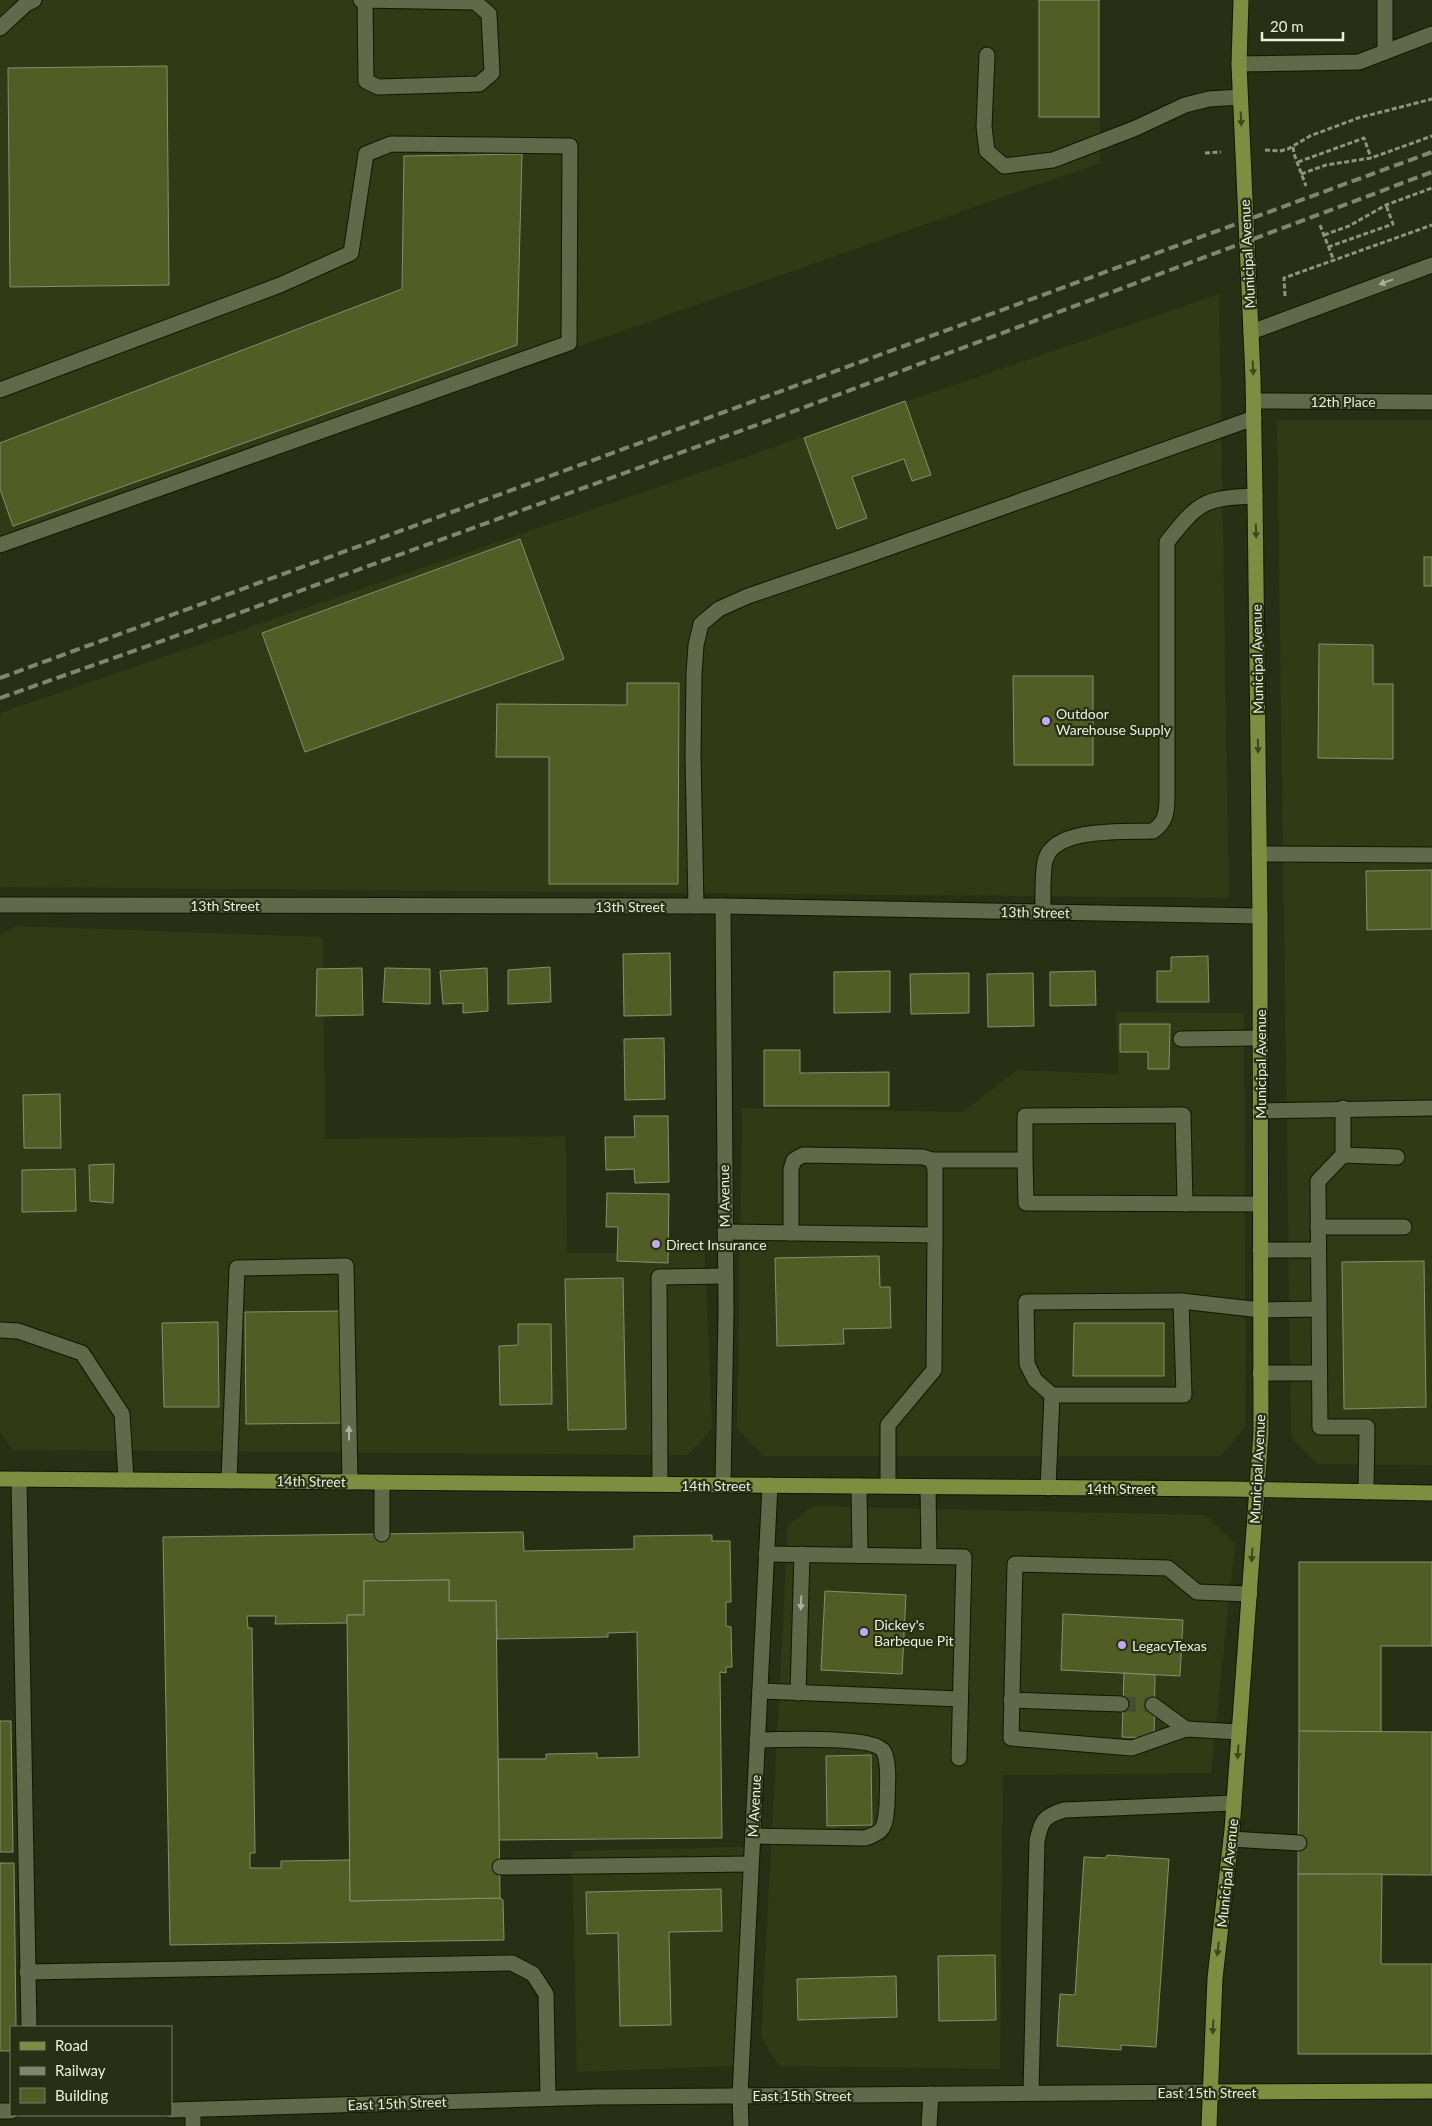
<svg xmlns="http://www.w3.org/2000/svg" width="1432" height="2126" font-family="Lato,sans-serif">
<rect width="100%" height="100%" fill="#292f14"/>
<g fill="#313915">
<path d="M 0,0 L 1100,0 L 1100,163 L 0,550 Z"/>
<path d="M 1219,294 L 1229,898 L 0,887 L 0,713 Z"/>
<path d="M 1277,420 L 1432,420 L 1432,1465 L 1318,1464 L 1291,1437 Z"/>
<path d="M 16,926 L 323,937 L 325,1139 L 566,1136 L 567,1253 L 705,1252 L 712,1429 L 688,1455 L 13,1450 L 0,1432 L 0,935 Z"/>
<path d="M 1116,1012 L 1244,1013 L 1246,1426 L 1220,1456 L 763,1456 L 737,1428 L 742,1108 L 963,1112 L 1017,1070 L 1118,1074 Z"/>
<path d="M 813,1506 L 1205,1515 L 1235,1544 L 1211,1773 L 1003,1775 L 1000,2069 L 779,2066 L 761,2037 L 788,1525 Z"/>
<path d="M 744,1847 L 736,2066 L 577,2072 L 572,1851 Z"/>
</g>
<g fill="#525d26" stroke="#878f70">
<rect x="1039" y="0" width="60" height="117"/>
<path d="M 167,66 L 169,285 L 10,287 L 8,68 Z"/>
<path d="M 522,154 L 517,345 L 13,526 L 0,489 L 0,443 L 402,289 L 404,156 Z"/>
<path d="M 905,401 L 931,475 L 912,481 L 904,459 L 852,477 L 867,518 L 837,529 L 804,438 Z"/>
<path d="M 520,539 L 564,659 L 305,752 L 262,633 Z"/>
<rect x="1424" y="557" width="8" height="29"/>
<path d="M 1319,644 L 1373,645 L 1373,684 L 1393,684 L 1393,759 L 1318,758 Z"/>
<path d="M 1013,676 L 1093,676 L 1093,765 L 1014,765 Z"/>
<path d="M 627,683 L 679,683 L 678,884 L 549,884 L 549,757 L 496,757 L 497,704 L 627,705 Z"/>
<path d="M 1432,870 L 1432,929 L 1367,930 L 1366,871 Z"/>
<path d="M 670,953 L 671,1015 L 624,1016 L 623,954 Z"/>
<path d="M 1208,956 L 1209,1002 L 1157,1002 L 1157,971 L 1171,971 L 1171,957 Z"/>
<path d="M 550,967 L 551,1002 L 508,1004 L 508,970 Z"/>
<path d="M 362,968 L 363,1015 L 316,1016 L 317,969 Z"/>
<path d="M 385,968 L 430,969 L 430,1004 L 383,1002 Z"/>
<path d="M 487,968 L 488,1011 L 463,1013 L 463,1003 L 443,1004 L 440,971 Z"/>
<path d="M 890,971 L 890,1012 L 834,1013 L 834,972 Z"/>
<path d="M 1095,971 L 1096,1005 L 1050,1006 L 1050,972 Z"/>
<path d="M 969,973 L 969,1013 L 911,1014 L 910,974 Z"/>
<path d="M 1033,973 L 1034,1026 L 988,1027 L 987,974 Z"/>
<path d="M 1120,1024 L 1170,1024 L 1169,1069 L 1148,1069 L 1148,1052 L 1120,1052 Z"/>
<path d="M 664,1038 L 665,1099 L 625,1100 L 624,1039 Z"/>
<path d="M 764,1050 L 800,1050 L 800,1073 L 889,1072 L 889,1106 L 764,1106 Z"/>
<path d="M 60,1094 L 61,1148 L 24,1148 L 23,1095 Z"/>
<path d="M 634,1116 L 668,1116 L 669,1182 L 635,1183 L 634,1169 L 606,1170 L 605,1137 L 635,1137 Z"/>
<path d="M 114,1164 L 113,1203 L 90,1201 L 89,1165 Z"/>
<path d="M 75,1169 L 76,1211 L 22,1212 L 22,1170 Z"/>
<path d="M 607,1193 L 669,1194 L 668,1263 L 617,1261 L 618,1227 L 606,1227 Z"/>
<path d="M 879,1256 L 880,1287 L 890,1287 L 891,1328 L 843,1329 L 844,1344 L 777,1346 L 775,1258 Z"/>
<path d="M 1424,1261 L 1426,1407 L 1344,1409 L 1342,1262 Z"/>
<path d="M 623,1278 L 626,1429 L 568,1430 L 565,1279 Z"/>
<path d="M 344,1311 L 345,1423 L 246,1424 L 245,1312 Z"/>
<path d="M 218,1322 L 219,1407 L 164,1407 L 162,1323 Z"/>
<path d="M 1074,1323 L 1164,1323 L 1164,1376 L 1073,1376 Z"/>
<path d="M 518,1324 L 551,1324 L 552,1404 L 500,1405 L 499,1346 L 518,1345 Z"/>
<path d="M 523,1532 L 524,1551 L 634,1549 L 634,1536 L 712,1535 L 712,1541 L 730,1541 L 731,1602 L 726,1602 L 726,1626 L 731,1627 L 732,1667 L 726,1667 L 726,1673 L 720,1672 L 722,1838 L 499,1840 L 498,1759 L 546,1759 L 546,1754 L 597,1753 L 597,1758 L 639,1757 L 637,1632 L 608,1633 L 608,1637 L 497,1639 L 496,1601 L 449,1601 L 449,1580 L 364,1581 L 364,1615 L 347,1615 L 347,1623 L 275,1624 L 276,1616 L 247,1616 L 248,1628 L 252,1628 L 255,1853 L 250,1853 L 250,1868 L 281,1868 L 281,1861 L 350,1860 L 350,1901 L 500,1898 L 503,1900 L 504,1940 L 170,1945 L 163,1537 Z"/>
<path d="M 1299,1562 L 1432,1562 L 1432,1646 L 1381,1646 L 1381,1732 L 1299,1731 Z"/>
<path d="M 449,1580 L 449,1601 L 496,1601 L 500,1898 L 350,1901 L 347,1615 L 364,1615 L 364,1581 Z"/>
<path d="M 825,1591 L 906,1595 L 902,1674 L 821,1670 Z"/>
<path d="M 1063,1614 L 1183,1620 L 1180,1676 L 1061,1670 Z"/>
<path d="M 1124,1673 L 1155,1675 L 1154,1738 L 1122,1737 Z"/>
<path d="M 0,1721 L 11,1721 L 13,1852 L 0,1852 Z"/>
<path d="M 1299,1731 L 1432,1732 L 1432,1875 L 1298,1874 Z"/>
<path d="M 871,1755 L 872,1825 L 827,1826 L 826,1756 Z"/>
<path d="M 1107,1855 L 1169,1859 L 1156,2047 L 1121,2045 L 1121,2050 L 1057,2046 L 1060,1994 L 1075,1995 L 1084,1857 L 1106,1858 Z"/>
<path d="M 0,1863 L 14,1863 L 16,2027 L 11,2027 L 11,2051 L 0,2051 Z"/>
<path d="M 1298,1874 L 1382,1874 L 1381,1964 L 1432,1964 L 1432,2054 L 1298,2054 Z"/>
<path d="M 721,1889 L 722,1931 L 669,1932 L 671,2025 L 620,2026 L 618,1933 L 587,1934 L 586,1892 Z"/>
<path d="M 995,1955 L 996,2020 L 939,2021 L 938,1956 Z"/>
<path d="M 896,1976 L 897,2017 L 798,2020 L 797,1979 Z"/>
</g>
<g fill="none" stroke-linecap="round" stroke-linejoin="round">
<path stroke="#464c32" stroke-width="15" stroke-dasharray="15 8" stroke-linecap="butt" d="M 1121,1704 L 1153,1705"/>
<defs>
<g id="minor">
<path d="M 361,0 L 475,2 L 489,14 L 492,73 L 479,84 L 378,87 L 366,81 L 365,0"/>
<path d="M 1385,0 L 1385,52"/>
<path d="M 0,28 L 26,4 L 34,0"/>
<path d="M 987,55 L 984,127 L 987,151 L 1004,166 L 1053,160 L 1136,128 L 1185,105 L 1209,99 L 1240,97"/>
<path d="M 1239,64 L 1359,62 L 1432,34"/>
<path d="M 1251,332 L 1432,265"/>
<path d="M 0,390 L 280,285 L 351,253 L 366,154 L 391,144 L 570,146 L 569,343 L 0,545"/>
<path d="M 1254,401 L 1432,402"/>
<path d="M 1259,854 L 1432,855"/>
<path d="M 0,905 L 723,906 L 1260,916"/>
<path d="M 696,906 L 693,756 L 694,674 L 696,645 L 701,624 L 719,609 L 748,596 L 860,558 L 1254,418"/>
<path d="M 1043,912 C 1043,899 1042,868 1046,858 C 1057,827 1126,832 1153,831 C 1166,822 1167,812 1167,797 L 1167,542 C 1199,502 1203,498 1255,496"/>
<path d="M 1181,1039 L 1260,1038"/>
<path d="M 1343,1108 L 1343,1155 L 1318,1181 L 1320,1427 L 1367,1427 L 1366,1492"/>
<path d="M 1260,1111 L 1432,1108"/>
<path d="M 1343,1155 L 1397,1157"/>
<path d="M 932,1160 L 1025,1160 L 1026,1203 L 1260,1204"/>
<path d="M 1025,1160 L 1025,1116 L 1183,1115 L 1185,1204"/>
<path d="M 1318,1227 L 1404,1227"/>
<path d="M 725,1232 L 935,1235 L 934,1370 L 888,1425 L 888,1486"/>
<path d="M 791,1233 L 791,1169 L 794,1160 L 803,1155 L 923,1157 L 932,1160 L 935,1169 L 935,1235"/>
<path d="M 1260,1250 L 1318,1250"/>
<path d="M 0,1330 L 18,1331 L 82,1353 L 122,1414 L 126,1480"/>
<path d="M 1260,1373 L 1319,1373"/>
<path d="M 1052,1395 L 1035,1380 L 1027,1364 L 1026,1302 L 1181,1301"/>
<path d="M 19,1479 L 29,2027"/>
<path d="M 229,1481 L 237,1268 L 346,1266 L 350,1482"/>
<path d="M 382,1482 L 382,1534"/>
<path d="M 660,1484 L 659,1277 L 725,1276"/>
<path d="M 723,1485 L 726,1311 L 723,906"/>
<path d="M 859,1486 L 860,1555"/>
<path d="M 928,1487 L 929,1556"/>
<path d="M 1048,1488 L 1052,1395 L 1184,1395 L 1181,1301 L 1261,1310 L 1318,1309"/>
<path d="M 766,1554 L 964,1557 L 959,1758"/>
<path d="M 760,1691 L 960,1699"/>
<path d="M 798,1693 L 802,1554"/>
<path d="M 1011,1700 L 1121,1704"/>
<path d="M 1153,1705 L 1186,1729"/>
<path d="M 1239,1732 L 1186,1729 L 1132,1748 L 1011,1738 L 1015,1564 L 1168,1568 L 1197,1592 L 1250,1594"/>
<path d="M 753,1836 L 865,1838 C 886,1832 885,1825 887,1805 C 887,1791 890,1764 884,1752 C 875,1735 778,1740 757,1740"/>
<path d="M 1231,1839 L 1299,1843"/>
<path d="M 500,1867 L 751,1864"/>
<path d="M 27,1972 L 512,1963 L 533,1974 L 546,1994 L 548,2098"/>
<path d="M 1031,2093 L 1037,1841 C 1041,1821 1044,1816 1064,1810 L 1234,1803"/>
<path d="M 171,2110 L 596,2097 L 1209,2092"/>
<path d="M 193,2110 L 193,2126"/>
<path d="M 0,2111 L 11,2111"/>
<path d="M 741,2126 L 740,2095 L 770,1485"/>
<path d="M 929,2126 L 931,2094"/>
</g>
<g id="major">
<path d="M 0,1479 L 1229,1489 L 1432,1493"/>
<path d="M 1209,2092 L 1432,2091"/>
<path d="M 1209,2126 L 1215,1978 L 1232,1830 L 1261,1433 L 1260,916 L 1255,496 L 1253,378 L 1239,64 L 1241,0"/>
</g>
</defs>
<use href="#minor" stroke="#121700" stroke-width="17"/>
<use href="#major" stroke="#121700" stroke-width="17"/>
<g stroke="#8f947e" stroke-width="3" stroke-dasharray="5 2.5" stroke-linecap="butt">
<path d="M 1293,147 L 1294,154 L 1306,186"/>
<path d="M 1265,150 L 1280,151 L 1288,149 L 1310,136 L 1358,118 L 1432,99"/>
<path d="M 1205,153 L 1221,152"/>
<path d="M 1298,162 L 1364,138 L 1371,158"/>
<path d="M 1301,174 L 1326,165 L 1371,158 L 1432,136"/>
<path d="M 1320,225 L 1334,261"/>
<path d="M 1324,235 L 1349,226 L 1386,205 L 1432,188"/>
<path d="M 1328,247 L 1393,224 L 1386,205"/>
<path d="M 1285,296 L 1284,278 L 1432,225"/>
</g>
<use href="#minor" stroke="#61694b" stroke-width="15"/>
<use href="#major" stroke="#7e8e40" stroke-width="15"/>
<g stroke="#818670" stroke-width="4" stroke-dasharray="10 5" stroke-linecap="butt">
<path d="M 0,678 L 1432,152"/>
<path d="M 0,698 L 159,642 L 765,422 L 1432,172"/>
</g>
</g>
<defs><path id="oneway-solid" d="M-6-.8H1V-3.2L6.5 0L1 3.2V.8H-6Z" transform="scale(1.25)"/></defs>
<g fill="#3e471f">
<use href="#oneway-solid" transform="translate(1241 119) rotate(87)"/>
<use href="#oneway-solid" transform="translate(1253 368) rotate(87)"/>
<use href="#oneway-solid" transform="translate(1256 531) rotate(89)"/>
<use href="#oneway-solid" transform="translate(1258 746) rotate(89)"/>
<use href="#oneway-solid" transform="translate(1252 1555) rotate(94)"/>
<use href="#oneway-solid" transform="translate(1238 1752) rotate(94)"/>
<use href="#oneway-solid" transform="translate(1218 1949) rotate(97)"/>
<use href="#oneway-solid" transform="translate(1213 2027) rotate(93)"/>
</g>
<g fill="#acb39c">
<use href="#oneway-solid" transform="translate(1386 282) rotate(160)"/>
<use href="#oneway-solid" transform="translate(349 1433) rotate(-91)"/>
<use href="#oneway-solid" transform="translate(801 1603) rotate(92)"/>
</g>
<g fill="#c1a8f3" stroke="#292f14" stroke-width="2">
<circle cx="1046" cy="721" r="5"/>
<circle cx="656" cy="1244" r="5"/>
<circle cx="864" cy="1632" r="5"/>
<circle cx="1122" cy="1645" r="5"/>
</g>
<g text-anchor="middle" dominant-baseline="central" stroke-width="4.5" stroke-linejoin="round" paint-order="stroke">
<g font-size="14" fill="#eaefde" stroke="#292f14">
<text transform="translate(1247 254) rotate(-93)">Municipal Avenue</text>
<text x="1343" y="401">12th Place</text>
<text transform="translate(1257 659) rotate(-91)">Municipal Avenue</text>
<text x="225" y="905">13th Street</text>
<text x="630" y="906">13th Street</text>
<text transform="translate(1035 912) rotate(1)">13th Street</text>
<text transform="translate(1260 1064) rotate(-90)">Municipal Avenue</text>
<text transform="translate(724 1196) rotate(-91)">M Avenue</text>
<text transform="translate(1257 1469) rotate(-87)">Municipal Avenue</text>
<text transform="translate(311 1481) rotate(1)">14th Street</text>
<text x="716" y="1485">14th Street</text>
<text x="1121" y="1488">14th Street</text>
<text transform="translate(754 1806) rotate(-87)">M Avenue</text>
<text transform="translate(1227 1873) rotate(-84)">Municipal Avenue</text>
<text x="1207" y="2092">East 15th Street</text>
<text x="802" y="2095">East 15th Street</text>
<text transform="translate(397 2103) rotate(-2)">East 15th Street</text>
</g>
<g font-size="14" fill="#eaefde" stroke="#292f14" text-anchor="start">
<text x="1056" y="713">Outdoor<tspan x="1056" dy="16">Warehouse Supply</tspan></text>
<text x="666" y="1244">Direct Insurance</text>
<text x="874" y="1624">Dickey's<tspan x="874" dy="16">Barbeque Pit</tspan></text>
<text x="1132" y="1645">LegacyTexas</text>
</g>
</g>
<rect x="10" y="2026" width="162" height="90" fill="#292f14" stroke="#767c65"/>
<rect x="20" y="2042" width="25" height="8" fill="#7e8e40" stroke="#767c65"/>
<text x="55" y="2051" font-size="15" fill="#eaefde">Road</text>
<rect x="20" y="2067" width="25" height="8" fill="#818670" stroke="#767c65"/>
<text x="55" y="2076" font-size="15" fill="#eaefde">Railway</text>
<rect x="20" y="2088" width="25" height="15" fill="#525d26" stroke="#767c65"/>
<text x="55" y="2101" font-size="15" fill="#eaefde">Building</text>
<path d="M1262 32v8h81v-8" fill="none" stroke="#eaefde" stroke-width="2.5"/>
<text x="1270" y="32" font-size="15" fill="#eaefde" stroke="#292f14" stroke-width="4" paint-order="stroke">20 m</text>
</svg>
